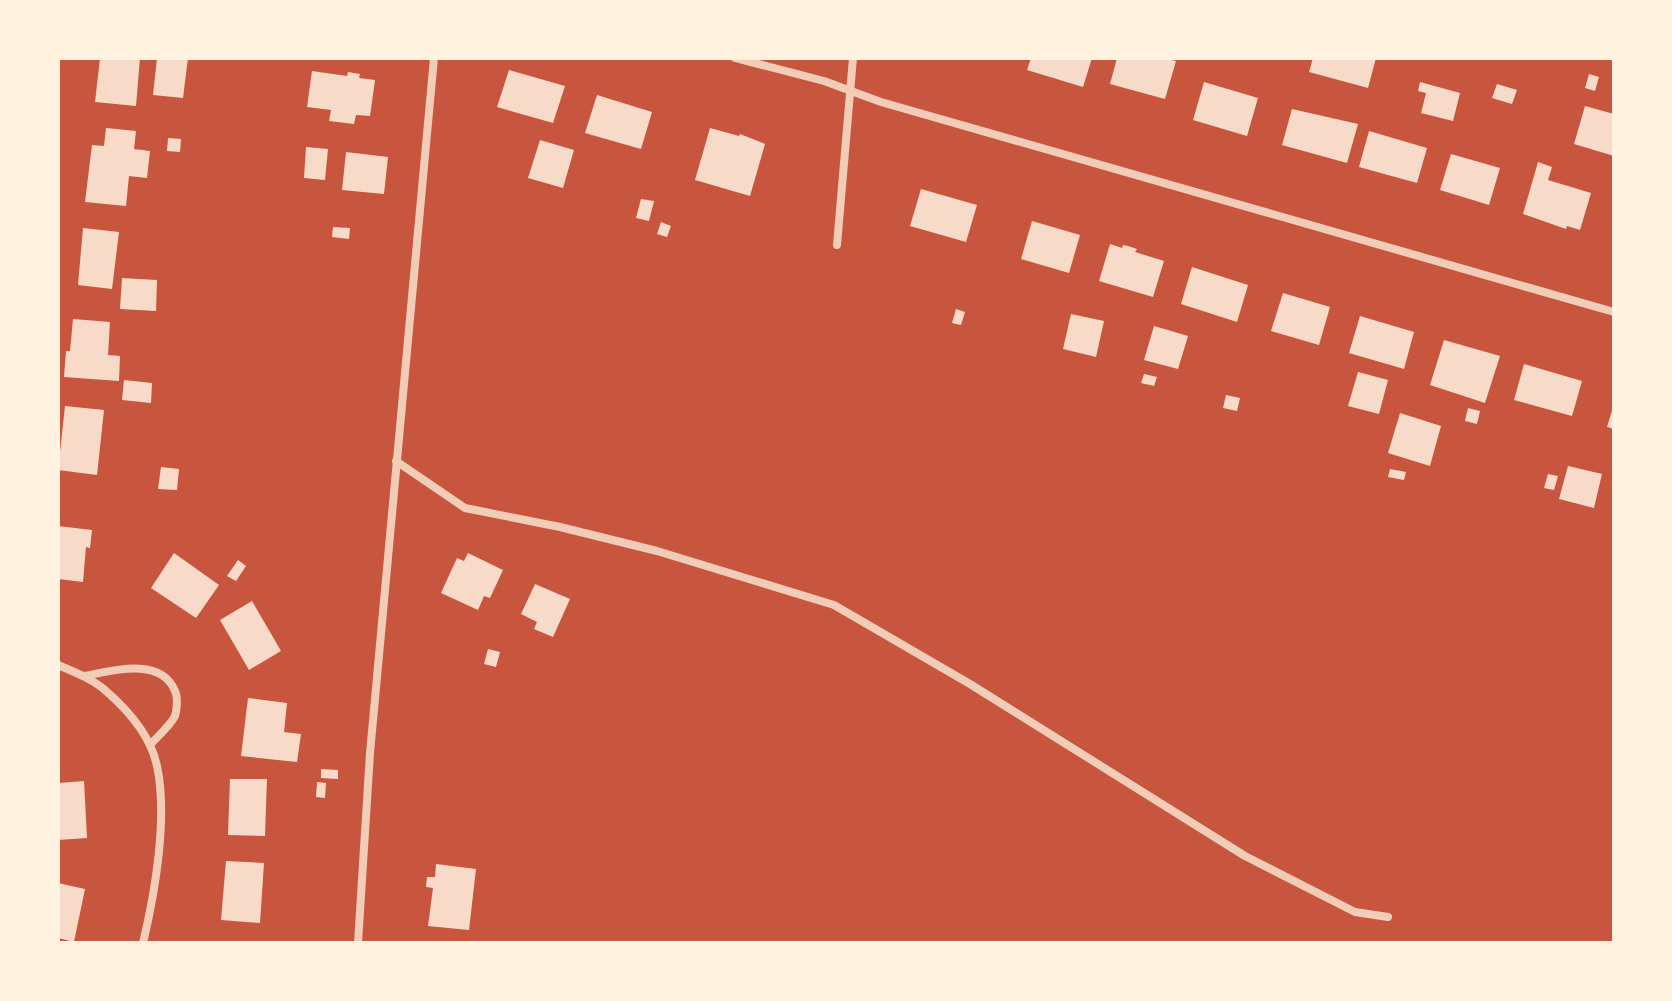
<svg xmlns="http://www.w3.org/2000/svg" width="1672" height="1001" font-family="Overpass,sans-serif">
<rect width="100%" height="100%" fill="#c8553d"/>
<g fill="#f7dbc8">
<path d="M 100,58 L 140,58 L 136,106 L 95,102 Z"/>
<path d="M 157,58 L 188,58 L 183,98 L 153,95 Z"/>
<path d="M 1031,58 L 1092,58 L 1083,87 L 1027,70 Z"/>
<path d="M 1117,58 L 1164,58 L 1176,61 L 1165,99 L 1110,84 Z"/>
<path d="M 1313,58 L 1376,58 L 1368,88 L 1309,72 Z"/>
<path d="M 509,70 L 565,86 L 553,123 L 497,107 Z"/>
<path d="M 312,71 L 347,76 L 348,72 L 360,74 L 359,78 L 375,80 L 370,116 L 356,115 L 354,124 L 329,121 L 331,110 L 307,107 Z"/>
<path d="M 1589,74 L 1599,77 L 1595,91 L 1585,88 Z"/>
<path d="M 1204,82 L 1258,98 L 1247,136 L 1193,120 Z"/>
<path d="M 1420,82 L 1460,93 L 1453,121 L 1421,113 L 1426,93 L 1418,91 Z"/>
<path d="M 1497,84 L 1517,90 L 1512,104 L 1492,98 Z"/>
<path d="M 597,95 L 652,112 L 641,149 L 585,133 Z"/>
<path d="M 1585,106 L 1614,114 L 1614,156 L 1574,144 Z"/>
<path d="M 1292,109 L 1358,124 L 1347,163 L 1282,145 Z"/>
<path d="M 106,128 L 136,131 L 134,149 L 150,151 L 147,178 L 129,176 L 126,206 L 85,202 L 92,145 L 104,146 Z"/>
<path d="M 710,128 L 739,136 L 740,134 L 765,144 L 750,196 L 695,180 Z"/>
<path d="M 1369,131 L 1427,148 L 1417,183 L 1359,167 Z"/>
<path d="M 168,138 L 181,139 L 180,152 L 167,151 Z"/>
<path d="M 540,140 L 574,150 L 563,188 L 528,178 Z"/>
<path d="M 306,147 L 328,149 L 325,180 L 304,178 Z"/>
<path d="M 346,152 L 388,157 L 384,194 L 342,190 Z"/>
<path d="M 1451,154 L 1500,168 L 1489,205 L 1440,190 Z"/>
<path d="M 1538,162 L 1552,167 L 1548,180 L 1591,193 L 1580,230 L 1567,226 L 1566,229 L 1563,228 L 1523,214 Z"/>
<path d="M 921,189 L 977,205 L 966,242 L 910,226 Z"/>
<path d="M 641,199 L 654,201 L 649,221 L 636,218 Z"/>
<path d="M 1032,221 L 1080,235 L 1069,273 L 1021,259 Z"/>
<path d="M 661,222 L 671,226 L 667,237 L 657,234 Z"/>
<path d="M 333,227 L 350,228 L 349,239 L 332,237 Z"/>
<path d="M 83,228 L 119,232 L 112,289 L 78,285 Z"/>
<path d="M 1110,244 L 1122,248 L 1123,245 L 1128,246 L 1137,249 L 1135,252 L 1164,261 L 1153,297 L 1099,281 Z"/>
<path d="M 1192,267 L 1248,285 L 1237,322 L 1181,304 Z"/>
<path d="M 122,278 L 157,280 L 156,311 L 120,309 Z"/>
<path d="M 1283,293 L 1330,307 L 1319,345 L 1271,331 Z"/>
<path d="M 956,309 L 965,312 L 961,325 L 952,323 Z"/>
<path d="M 1071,314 L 1104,321 L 1096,357 L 1063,349 Z"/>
<path d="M 1360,316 L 1414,332 L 1404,369 L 1349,353 Z"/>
<path d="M 73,319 L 110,322 L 108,355 L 120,356 L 119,381 L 64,377 L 66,351 L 70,351 Z"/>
<path d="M 1154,326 L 1188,336 L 1178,369 L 1144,360 Z"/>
<path d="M 1444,340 L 1500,356 L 1485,403 L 1430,385 Z"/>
<path d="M 1524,364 L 1582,381 L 1572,416 L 1514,400 Z"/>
<path d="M 1358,372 L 1388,380 L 1379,414 L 1348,406 Z"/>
<path d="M 1144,374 L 1157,377 L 1154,386 L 1141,383 Z"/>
<path d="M 124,380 L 152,383 L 151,403 L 122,400 Z"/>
<path d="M 1226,395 L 1240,398 L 1237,411 L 1223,408 Z"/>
<path d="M 1614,404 L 1614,429 L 1607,427 Z"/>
<path d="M 65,406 L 104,410 L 97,475 L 58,470 Z"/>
<path d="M 1468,408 L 1480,411 L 1477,424 L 1465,421 Z"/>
<path d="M 1400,413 L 1441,426 L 1430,466 L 1388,453 Z"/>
<path d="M 1568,466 L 1602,474 L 1594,508 L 1559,499 Z"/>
<path d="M 161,467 L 179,469 L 177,490 L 158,489 Z"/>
<path d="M 1390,469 L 1406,472 L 1404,480 L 1388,477 Z"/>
<path d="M 1548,474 L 1558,476 L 1554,490 L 1544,488 Z"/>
<path d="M 58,526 L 92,530 L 90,548 L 86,547 L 83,582 L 58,579 Z"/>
<path d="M 174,553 L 219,585 L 196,618 L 151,588 Z"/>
<path d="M 468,553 L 503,570 L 490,598 L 484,596 L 478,610 L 441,593 L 457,558 L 464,561 Z"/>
<path d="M 238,560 L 246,566 L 236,581 L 227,576 Z"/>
<path d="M 535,584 L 570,599 L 553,637 L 534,629 L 537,622 L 521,614 Z"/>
<path d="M 252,601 L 281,651 L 249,670 L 220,620 Z"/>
<path d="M 488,649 L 500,652 L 496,667 L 484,664 Z"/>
<path d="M 248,698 L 287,703 L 284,732 L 301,734 L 297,762 L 241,756 Z"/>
<path d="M 321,769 L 338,770 L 338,779 L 321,778 Z"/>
<path d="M 230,779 L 267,779 L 265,836 L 228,835 Z"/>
<path d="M 84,781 L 87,838 L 58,840 L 58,783 Z"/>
<path d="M 317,782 L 326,783 L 325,798 L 316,797 Z"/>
<path d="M 226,861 L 264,863 L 260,923 L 221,920 Z"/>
<path d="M 436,864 L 476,869 L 469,930 L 428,926 L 433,888 L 426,887 L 427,877 L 435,877 Z"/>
<path d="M 58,883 L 85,889 L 74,942 L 58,938 Z"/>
</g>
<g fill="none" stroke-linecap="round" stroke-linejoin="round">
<g stroke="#f1ccb7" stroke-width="8">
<path d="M 735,58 L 824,81 L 881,102 L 1614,312"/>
<path d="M 837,245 L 853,58"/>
<path d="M 396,461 L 465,508 L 560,527 L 657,551 L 834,605 L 970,684 L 1245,856 L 1355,912 L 1388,917"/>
<path d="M 58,665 C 74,672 93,679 106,691 C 129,711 151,737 157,766 C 168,817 155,893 143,943"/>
<path d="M 84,676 C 111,671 161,656 175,691 C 178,697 177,710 175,716 C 170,726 157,737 150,745"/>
<path d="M 358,943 L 370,753 L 434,58"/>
</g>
</g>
<rect width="1672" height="1001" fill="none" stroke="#fff3e0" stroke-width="120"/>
</svg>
